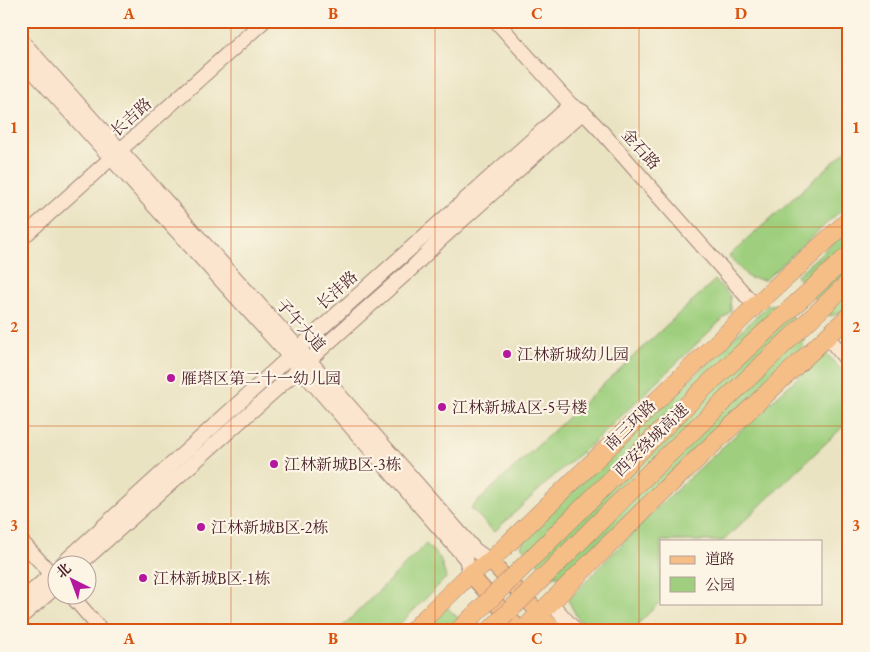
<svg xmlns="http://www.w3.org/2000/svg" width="870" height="652" font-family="'EB Garamond','Noto Serif SC',serif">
<rect width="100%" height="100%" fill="#fcf5e5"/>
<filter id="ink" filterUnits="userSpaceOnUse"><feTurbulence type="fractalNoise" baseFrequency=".02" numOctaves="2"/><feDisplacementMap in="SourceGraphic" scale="10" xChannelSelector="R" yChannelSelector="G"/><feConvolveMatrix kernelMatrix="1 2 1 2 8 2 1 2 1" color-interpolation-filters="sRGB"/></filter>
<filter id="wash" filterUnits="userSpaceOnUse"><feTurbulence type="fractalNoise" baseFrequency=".0096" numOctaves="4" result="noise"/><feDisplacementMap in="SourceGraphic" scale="20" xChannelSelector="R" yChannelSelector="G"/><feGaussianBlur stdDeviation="1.12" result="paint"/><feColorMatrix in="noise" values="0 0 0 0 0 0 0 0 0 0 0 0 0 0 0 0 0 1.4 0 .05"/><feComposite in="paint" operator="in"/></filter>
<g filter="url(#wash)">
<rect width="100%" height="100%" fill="#eae3c2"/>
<g fill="#9fcf7e" stroke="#747754">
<path d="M 849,148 L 849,203 L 765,280 L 749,278 L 729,256 Z"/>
<path d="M 849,229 L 849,305 L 838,314 L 830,316 L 796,276 Z"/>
<path d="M 715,280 L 730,296 L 731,311 L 595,441 L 557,473 L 494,532 L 471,508 Z"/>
<path d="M 780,304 L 805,331 L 803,347 L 563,576 L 551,576 L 521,546 L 525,537 L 768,305 Z"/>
<path d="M 825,352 L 849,378 L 849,421 L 723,541 L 661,541 L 661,601 L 631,631 L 589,631 L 577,617 L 568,600 L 655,510 Z"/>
<path d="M 426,544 L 440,558 L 446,578 L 393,631 L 338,631 Z"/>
<path d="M 446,606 L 471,631 L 420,631 Z"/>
</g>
</g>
<g filter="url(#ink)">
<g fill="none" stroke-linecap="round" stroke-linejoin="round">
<defs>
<g id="secondary">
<path d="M 496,21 L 571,105 L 583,112 L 602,132 L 755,306"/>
<path d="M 21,40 L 309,360 L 475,550 L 490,561"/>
<path d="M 21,58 L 290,357 L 466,559 L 470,574"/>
<path d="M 21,239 L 264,21"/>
<path d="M 827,336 L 849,363"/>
<path d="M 21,541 L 58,581"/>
<path d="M 62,564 L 299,348 L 571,105"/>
<path d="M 80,564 L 309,360 L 411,269 L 439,241 L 583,112"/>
<path d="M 70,594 L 102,631"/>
<path d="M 21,601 L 57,569"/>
<path d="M 550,602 L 576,631"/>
<path d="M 21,617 L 58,585"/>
</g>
<g id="primary">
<path d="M 490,561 L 556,631"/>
<path d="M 470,574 L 521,631"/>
</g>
<g id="highway">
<path d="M 412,631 L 470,574 L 490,561 L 755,306 L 849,220"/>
<path d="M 522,631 L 664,490 L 849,316"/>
</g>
</defs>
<use href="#secondary" stroke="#9a8176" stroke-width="16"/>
<use href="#primary" stroke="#9a8176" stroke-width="17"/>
<use href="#highway" stroke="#9a8176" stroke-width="19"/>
<use href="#secondary" stroke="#fbe5cf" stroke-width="14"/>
<use href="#primary" stroke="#f6be87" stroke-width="15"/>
<use href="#highway" stroke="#f6be87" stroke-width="18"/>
<defs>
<g id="highway-bridge">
<path d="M 458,631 L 703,389 L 849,255"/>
<path d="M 489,631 L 653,469 L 849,282"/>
</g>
</defs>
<use href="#highway-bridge" stroke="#9a8176" stroke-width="19" stroke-linecap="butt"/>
<use href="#highway-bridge" stroke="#f6be87" stroke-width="18"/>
</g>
</g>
<path fill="none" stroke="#d8530f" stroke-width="1" stroke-opacity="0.55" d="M 231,21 L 231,631M 435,21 L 435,631M 639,21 L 639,631M 21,227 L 849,227M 21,426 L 849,426"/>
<g fill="#b5179e" stroke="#fcf5e5" stroke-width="2">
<circle cx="507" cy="354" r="5"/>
<circle cx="171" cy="378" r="5"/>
<circle cx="442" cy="407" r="5"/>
<circle cx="274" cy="464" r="5"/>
<circle cx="201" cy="527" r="5"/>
<circle cx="143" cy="578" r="5"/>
</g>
<g text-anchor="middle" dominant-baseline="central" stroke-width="4.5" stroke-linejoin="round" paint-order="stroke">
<g font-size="16" fill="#4a1f2b" stroke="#fcf5e5">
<text transform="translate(131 117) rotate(-42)">长吉路</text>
<text transform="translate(641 149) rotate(48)">金石路</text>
<text transform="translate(337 290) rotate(-42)">长沣路</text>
<text transform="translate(301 325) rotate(48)">子午大道</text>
<text transform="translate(630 425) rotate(-44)">南三环路</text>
<text transform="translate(651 440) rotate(-44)">西安绕城高速</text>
</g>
<g font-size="16" fill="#4a1f2b" stroke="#fcf5e5" text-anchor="start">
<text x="517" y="354">江林新城幼儿园</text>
<text x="181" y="378">雁塔区第二十一幼儿园</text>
<text x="452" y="407">江林新城A区-5号楼</text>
<text x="284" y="464">江林新城B区-3栋</text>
<text x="211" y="527">江林新城B区-2栋</text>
<text x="153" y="578">江林新城B区-1栋</text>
</g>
</g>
<rect width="870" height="652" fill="none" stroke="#fcf5e5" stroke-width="55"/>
<rect x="660" y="540" width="162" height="65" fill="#fcf5e5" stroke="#b59f9b"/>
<rect x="670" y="556" width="25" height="8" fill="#f6be87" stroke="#b59f9b"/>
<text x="705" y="564" font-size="15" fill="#4a1f2b">道路</text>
<rect x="670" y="577" width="25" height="15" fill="#9fcf7e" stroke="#b59f9b"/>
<text x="705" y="590" font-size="15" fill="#4a1f2b">公园</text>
<g transform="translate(72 580) rotate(318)"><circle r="24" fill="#fcf5e5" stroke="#b59f9b"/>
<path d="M0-4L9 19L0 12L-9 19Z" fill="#b5179e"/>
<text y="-8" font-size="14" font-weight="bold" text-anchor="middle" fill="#4a1f2b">北</text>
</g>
<rect x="28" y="28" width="814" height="596" fill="none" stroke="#d8530f" stroke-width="2"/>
<g font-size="16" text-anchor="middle" font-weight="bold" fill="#d8530f">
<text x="129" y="19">A</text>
<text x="333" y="19">B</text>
<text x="537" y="19">C</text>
<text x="741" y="19">D</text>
<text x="14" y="133">1</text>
<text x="856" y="133">1</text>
<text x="14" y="332">2</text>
<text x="856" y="332">2</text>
<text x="14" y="531">3</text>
<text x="856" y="531">3</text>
<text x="129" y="644">A</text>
<text x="333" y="644">B</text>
<text x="537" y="644">C</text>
<text x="741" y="644">D</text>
</g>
</svg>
